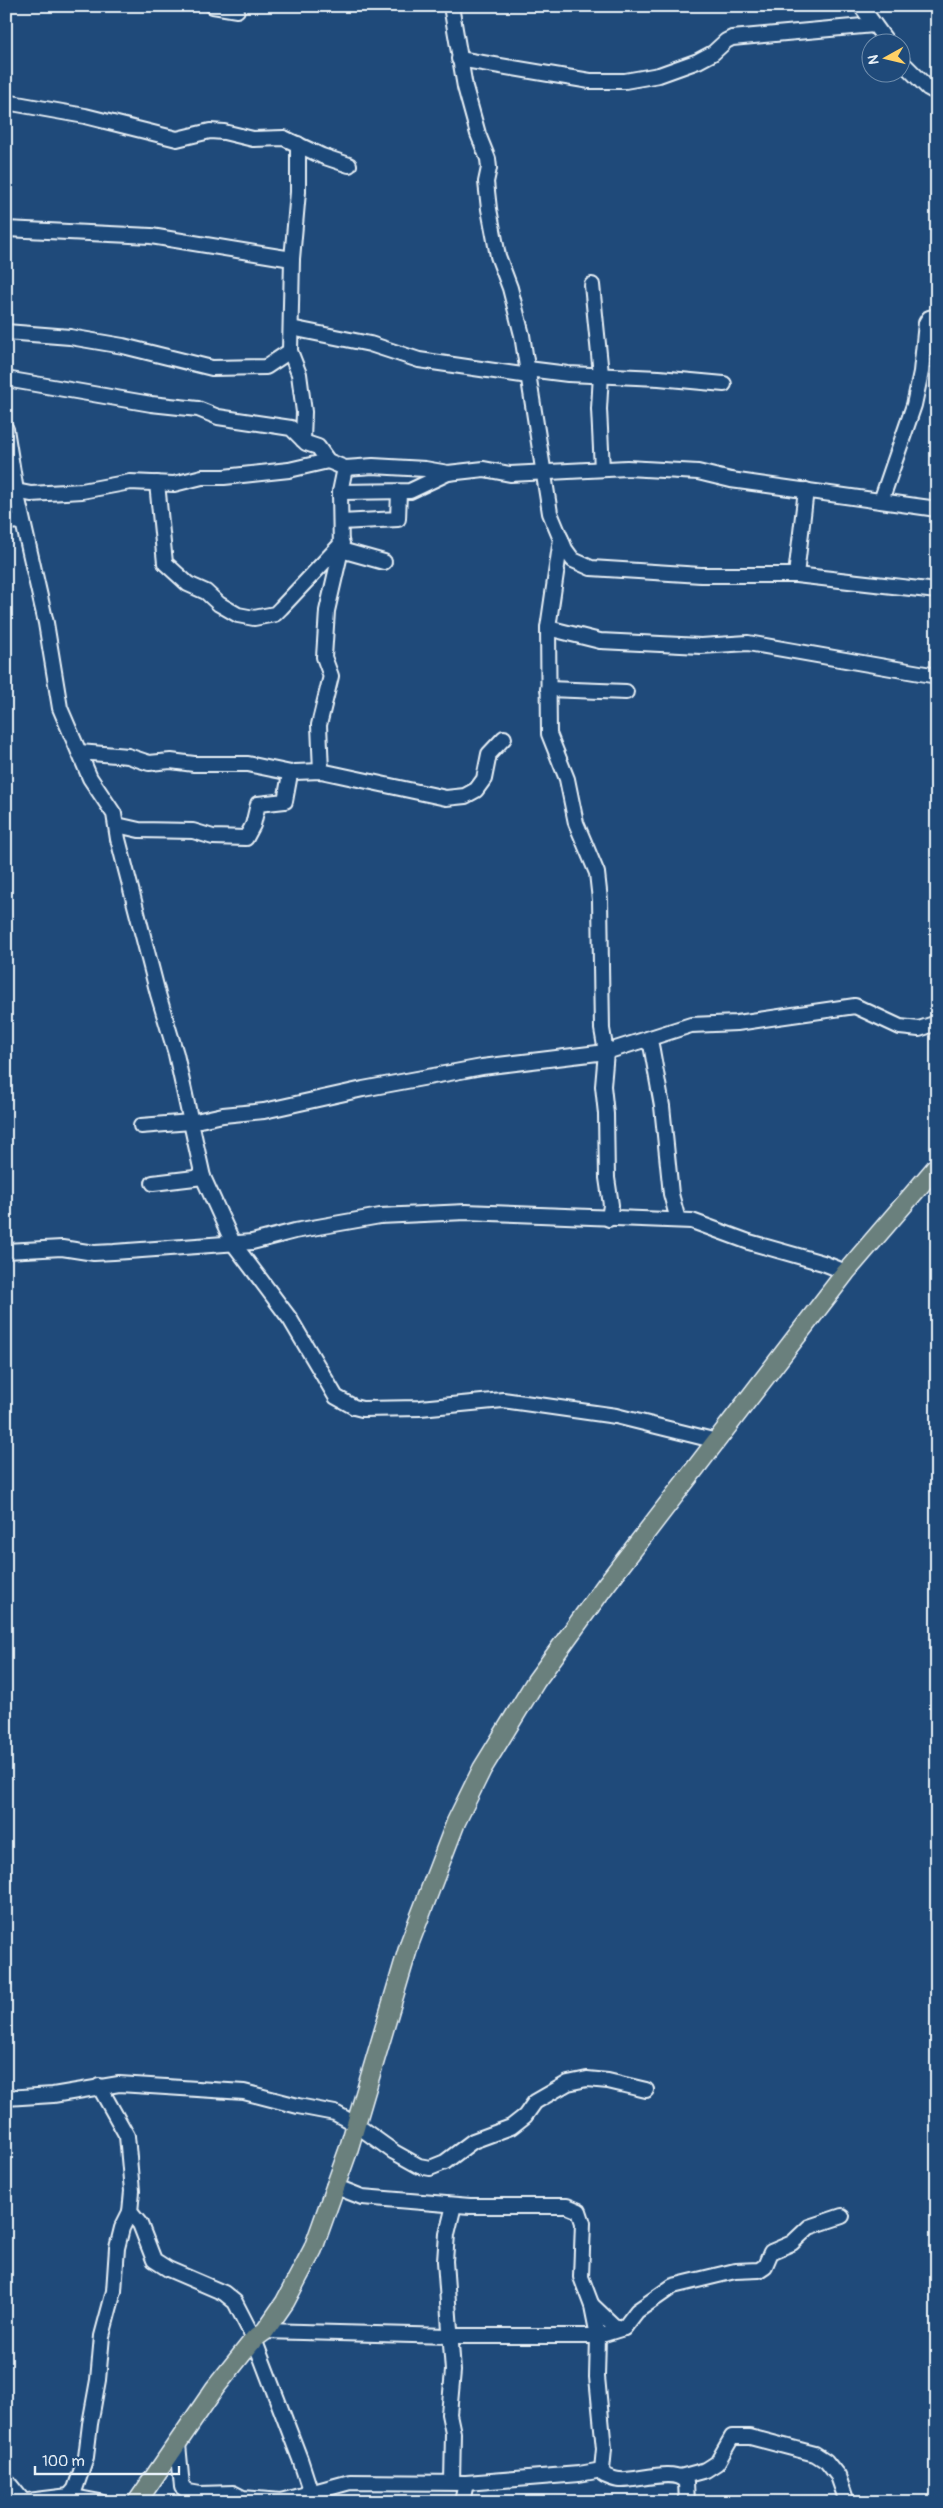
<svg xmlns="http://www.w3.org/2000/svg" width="943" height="2508" font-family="Pangolin,sans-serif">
<rect width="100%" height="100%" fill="#1f4a7a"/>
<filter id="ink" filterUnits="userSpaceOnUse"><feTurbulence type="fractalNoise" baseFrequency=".02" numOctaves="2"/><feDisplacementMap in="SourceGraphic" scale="10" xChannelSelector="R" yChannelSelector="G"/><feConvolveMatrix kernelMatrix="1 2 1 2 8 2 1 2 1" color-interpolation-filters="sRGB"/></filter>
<g filter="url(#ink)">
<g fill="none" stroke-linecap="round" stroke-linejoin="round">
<defs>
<g id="minor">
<path d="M 213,6 L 237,10"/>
<path d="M 451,6 L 465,87 L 478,134 L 488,159 L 489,168 L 486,182 L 489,209 L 498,256 L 510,288 L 522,335 L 550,513 L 565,549 L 573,560 L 591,568 L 701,575 L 796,575 L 937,591"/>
<path d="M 861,6 L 887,42"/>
<path d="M 459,59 L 590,81 L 625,81 L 659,75 L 698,61 L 713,53 L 726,41 L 732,38 L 874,25"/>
<path d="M 900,60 L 928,88 L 937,93"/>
<path d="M 6,102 L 85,116 L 177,139 L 210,131 L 224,132 L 253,139 L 284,138 L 322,156 L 349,165"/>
<path d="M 298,144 L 298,192 L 292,259 L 290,351 L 299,374 L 304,412 L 303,440"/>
<path d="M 6,229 L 151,236 L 292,259"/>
<path d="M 592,285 L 601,374 L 599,409 L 602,469"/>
<path d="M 291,328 L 370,344 L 419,360 L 529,376"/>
<path d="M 6,332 L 70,337 L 123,346 L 212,368 L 266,367 L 290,351"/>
<path d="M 528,369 L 568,374 L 659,378 L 724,384"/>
<path d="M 6,379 L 151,404 L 198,409 L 218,417 L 291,428 L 306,443 L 318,447 L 328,461 L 345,468 L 373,466 L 425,469 L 448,473 L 484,469 L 510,474 L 627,468 L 698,472 L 731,480 L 937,509"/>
<path d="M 6,429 L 16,491 L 46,623 L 60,708 L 90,778 L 114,814 L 118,839 L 158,994 L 176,1054 L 203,1177 L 233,1243 L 290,1319 L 336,1397 L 354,1407 L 362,1409 L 420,1408 L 503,1400 L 616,1416 L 717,1441"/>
<path d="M 157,483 L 165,563 L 188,584 L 206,592 L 219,604 L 238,615 L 254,618 L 275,614 L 281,608 L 342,543"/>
<path d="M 16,491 L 31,494 L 82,491 L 130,482 L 174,484 L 202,477 L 224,477 L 289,470 L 328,461"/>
<path d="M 340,492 L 410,491 L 448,473"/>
<path d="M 881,501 L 914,405 L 921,372 L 926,323 L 929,318 L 937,316"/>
<path d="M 6,522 L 22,521"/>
<path d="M 341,522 L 398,519 L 399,492"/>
<path d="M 561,539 L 548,628 L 549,734 L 567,779 L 576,823 L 597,873 L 600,900 L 602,1029 L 606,1052 L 603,1086 L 606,1114 L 607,1178 L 611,1205 L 609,1219"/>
<path d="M 341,550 L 384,562"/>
<path d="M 796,575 L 806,490"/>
<path d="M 548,628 L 600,641 L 701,646 L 748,643 L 937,676"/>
<path d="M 548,689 L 626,692"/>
<path d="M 79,752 L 128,756 L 149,763 L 171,761 L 194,764 L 248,764 L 291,773"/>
<path d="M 321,771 L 319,725 L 331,676 L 324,657 L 327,611 L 341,550 L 340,492 L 345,468"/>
<path d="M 117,825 L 139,830 L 193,831 L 213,837 L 246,838 L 253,825 L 258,804 L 285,801 L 290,774 L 295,772 L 321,771 L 446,798 L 465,796 L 476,790 L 484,779 L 489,754 L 504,738"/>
<path d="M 645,1041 L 651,1045 L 652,1050 L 662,1106 L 671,1194 L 678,1220"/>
<path d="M 141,1126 L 191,1122 L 223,1115 L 264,1111 L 363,1089 L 482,1067 L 606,1052 L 691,1025 L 737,1023 L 855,1006 L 900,1027 L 919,1029 L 937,1023"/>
<path d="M 153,1183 L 203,1177"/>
<path d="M 6,1251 L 62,1248 L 94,1253 L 114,1252 L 252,1242 L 295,1231 L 380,1216 L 466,1212 L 692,1221 L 749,1242 L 823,1263 L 846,1272"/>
<path d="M 6,2098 L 53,2095 L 119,2084 L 244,2092 L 298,2106 L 335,2113 L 355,2124 L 394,2152 L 419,2166 L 430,2168 L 445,2162 L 473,2141 L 511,2127 L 525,2116 L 535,2102 L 568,2083 L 587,2079 L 608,2081 L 646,2090"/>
<path d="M 334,2186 L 362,2197 L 470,2206 L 567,2206 L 579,2211 L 583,2223 L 581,2277 L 592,2306 L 598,2336 L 597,2377 L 604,2449 L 602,2470"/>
<path d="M 130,2212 L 140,2224 L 154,2260 L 168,2269 L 224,2293 L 235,2302 L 254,2339 L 300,2459 L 311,2493 L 310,2501"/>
<path d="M 592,2305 L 614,2326 L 624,2328 L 637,2311 L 673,2286 L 735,2271 L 759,2270 L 765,2266 L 771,2252 L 792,2243 L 809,2227 L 842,2216"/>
<path d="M 265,2331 L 449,2336 L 598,2336 L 624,2328"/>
<path d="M 178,2444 L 182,2487 L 189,2492 L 200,2494 L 233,2493 L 243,2498 L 281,2501 L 350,2482 L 466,2483 L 579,2474 L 602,2470 L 604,2475 C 609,2477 614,2480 620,2480 C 635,2482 677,2466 686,2483 L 687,2502"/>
<path d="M 680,2477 L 706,2470 L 717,2463 L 732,2437 L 750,2437 L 815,2454 L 826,2461 L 838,2476 L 847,2502"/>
<path d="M 6,2480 L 23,2501"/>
<path d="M 452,2482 L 453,2433 L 449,2414 L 453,2371 L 445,2261 L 447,2234 L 454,2205"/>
<path d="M 69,2496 L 75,2489 L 86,2457 L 90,2424 L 98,2380 L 102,2336 L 114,2291 L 117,2248 L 122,2228 L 130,2212 L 132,2191 L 127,2136 L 99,2086"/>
<path d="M 20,2502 L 69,2496 L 100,2502"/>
<path d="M 462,2502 L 466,2483"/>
</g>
<path id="major" d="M 137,2502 L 215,2388 L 254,2339 L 265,2331 L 285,2302 L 313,2249 L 348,2151 L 410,1942 L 456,1822 L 482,1769 L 536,1681 L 605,1586 L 846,1272 L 937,1166"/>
</defs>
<use href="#minor" stroke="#e8f1f8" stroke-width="18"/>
<use href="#major" stroke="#e8f1f8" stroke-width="21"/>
<use href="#minor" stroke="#1f4a7a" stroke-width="14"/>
<use href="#major" stroke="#6a807d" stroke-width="18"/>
</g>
</g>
<rect width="943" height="2508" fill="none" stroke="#1f4a7a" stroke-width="25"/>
<rect x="12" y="12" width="918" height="2483" fill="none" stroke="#e8f1f8" stroke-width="2" filter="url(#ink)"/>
<g transform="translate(886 58) rotate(262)"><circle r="24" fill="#1f4a7a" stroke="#6f8dac"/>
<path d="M0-4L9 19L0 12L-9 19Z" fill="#ffd166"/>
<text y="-8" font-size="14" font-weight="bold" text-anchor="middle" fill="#e8f1f8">N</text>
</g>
<path d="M35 2466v8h144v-8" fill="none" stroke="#e8f1f8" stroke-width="2.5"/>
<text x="42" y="2466" font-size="15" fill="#e8f1f8" stroke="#1f4a7a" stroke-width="4" paint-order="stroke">100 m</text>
</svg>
